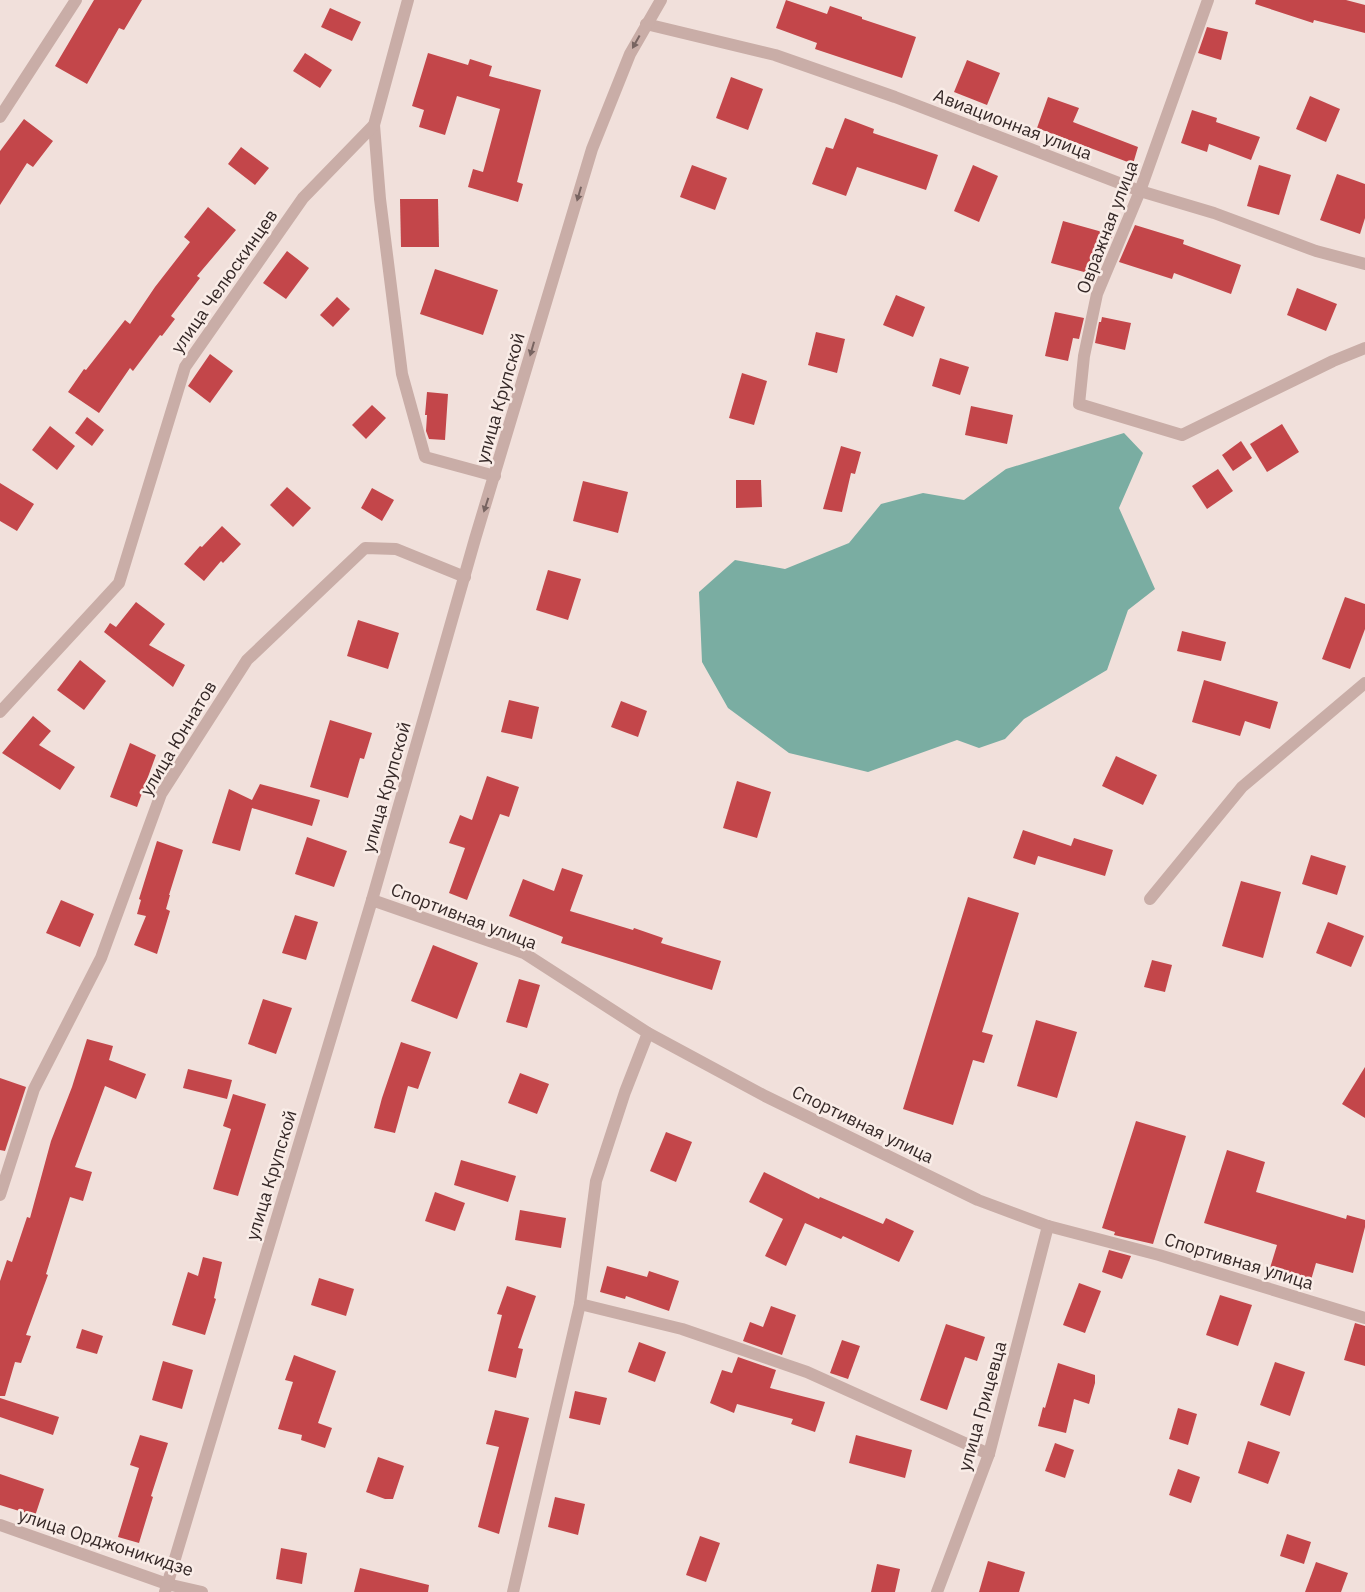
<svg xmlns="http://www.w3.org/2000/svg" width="1365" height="1592" font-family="'IBM Plex Sans',sans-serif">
<rect width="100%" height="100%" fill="#f1e0db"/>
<path fill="#7aada2" d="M 1124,433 L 1143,453 L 1119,508 L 1155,589 L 1128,610 L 1107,670 L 1024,719 L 1005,739 L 979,748 L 957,740 L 868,772 L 789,753 L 728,708 L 702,662 L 699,592 L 735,560 L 785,569 L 849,543 L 881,504 L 923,493 L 964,500 L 1006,469 Z"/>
<g fill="#c3464a">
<path d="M 94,0 L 142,0 L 124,30 L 119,28 L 87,84 L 55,66 Z"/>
<path d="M 786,0 L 827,14 L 830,6 L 862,17 L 862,19 L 916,37 L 902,78 L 815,49 L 817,43 L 776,28 Z"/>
<path d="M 1256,0 L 1346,0 L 1365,5 L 1365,33 L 1314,20 L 1313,23 L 1255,4 Z"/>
<path d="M 330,8 L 361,22 L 352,41 L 321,27 Z"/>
<path d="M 1207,27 L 1228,32 L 1221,60 L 1198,53 Z"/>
<path d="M 305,53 L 332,70 L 320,88 L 293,71 Z"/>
<path d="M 428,53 L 468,65 L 470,59 L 492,66 L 489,76 L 541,90 L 517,182 L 523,184 L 518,202 L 468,187 L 473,169 L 483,172 L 500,109 L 457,96 L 445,135 L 419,127 L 424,110 L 412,106 Z"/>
<path d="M 967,60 L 1000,73 L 987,105 L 954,92 Z"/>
<path d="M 731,77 L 763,89 L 748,130 L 716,118 Z"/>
<path d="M 1310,96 L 1340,109 L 1326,142 L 1296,129 Z"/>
<path d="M 1048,97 L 1079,108 L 1073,122 L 1138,147 L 1133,164 L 1037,128 Z"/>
<path d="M 1192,110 L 1217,118 L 1216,122 L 1260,137 L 1251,160 L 1209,144 L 1207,152 L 1181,143 Z"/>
<path d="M 845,118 L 874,129 L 873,133 L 938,155 L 926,190 L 857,167 L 846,196 L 812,184 L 826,147 L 833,149 Z"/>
<path d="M 24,119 L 53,141 L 33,167 L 27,163 L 0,205 L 0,151 Z"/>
<path d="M 241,147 L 269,168 L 255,185 L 228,164 Z"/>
<path d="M 692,165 L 727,178 L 715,210 L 680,197 Z"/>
<path d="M 973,165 L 998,176 L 979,222 L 954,211 Z"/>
<path d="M 1259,165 L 1291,175 L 1279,215 L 1247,206 Z"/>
<path d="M 1337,174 L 1365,184 L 1365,218 L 1360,234 L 1320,220 Z"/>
<path d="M 400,199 L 438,199 L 439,247 L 401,247 Z"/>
<path d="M 208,207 L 236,230 L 197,276 L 200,278 L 171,316 L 175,319 L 162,336 L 160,335 L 133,371 L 130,368 L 99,413 L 68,392 L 84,369 L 86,370 L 125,320 L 130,324 L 155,287 L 190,242 L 184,237 Z"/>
<path d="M 1063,221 L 1113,235 L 1103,258 L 1100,257 L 1095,275 L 1051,263 Z"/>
<path d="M 1135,225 L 1184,240 L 1183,244 L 1241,265 L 1231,294 L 1174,273 L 1172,279 L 1119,262 Z"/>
<path d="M 287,251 L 309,268 L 286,299 L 263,283 Z"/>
<path d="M 435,269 L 498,290 L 483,335 L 420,314 Z"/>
<path d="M 1297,288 L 1337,304 L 1326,331 L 1287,315 Z"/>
<path d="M 896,295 L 925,307 L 913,337 L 883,325 Z"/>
<path d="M 337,297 L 350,309 L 333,327 L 320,315 Z"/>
<path d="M 1055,312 L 1084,318 L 1079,339 L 1073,338 L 1068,361 L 1045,356 Z"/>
<path d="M 1102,317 L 1131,323 L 1125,350 L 1095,343 L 1099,322 L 1101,322 Z"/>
<path d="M 816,332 L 845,339 L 837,373 L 808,365 Z"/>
<path d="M 210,354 L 233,371 L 210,403 L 188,386 Z"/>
<path d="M 940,358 L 969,367 L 960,395 L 932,386 Z"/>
<path d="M 742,373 L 767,381 L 754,425 L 729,418 Z"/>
<path d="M 427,392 L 448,394 L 445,440 L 429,439 L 426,431 L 427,415 L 425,415 Z"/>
<path d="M 372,405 L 386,418 L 366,439 L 352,425 Z"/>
<path d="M 971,406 L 1013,415 L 1007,444 L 965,435 Z"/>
<path d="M 87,417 L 104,430 L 92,446 L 75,433 Z"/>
<path d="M 1282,424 L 1299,452 L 1267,472 L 1250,444 Z"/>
<path d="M 50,426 L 75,446 L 57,470 L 32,450 Z"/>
<path d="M 1241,441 L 1252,458 L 1233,471 L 1222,455 Z"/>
<path d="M 841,446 L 861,452 L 855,474 L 851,473 L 842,512 L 823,509 Z"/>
<path d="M 1218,469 L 1233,491 L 1207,509 L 1192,486 Z"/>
<path d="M 736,480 L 761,480 L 762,507 L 736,508 Z"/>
<path d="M 583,481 L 628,492 L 618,533 L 573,521 Z"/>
<path d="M 0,483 L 34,504 L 17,531 L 0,521 Z"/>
<path d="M 287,487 L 311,508 L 293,527 L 270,505 Z"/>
<path d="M 372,488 L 394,500 L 382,521 L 361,508 Z"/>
<path d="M 222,526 L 241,544 L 223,563 L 221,561 L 204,581 L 184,564 L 200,546 L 202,547 Z"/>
<path d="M 548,570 L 581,579 L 568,620 L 536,610 Z"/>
<path d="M 1345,597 L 1365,604 L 1365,629 L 1350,669 L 1322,659 Z"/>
<path d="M 136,602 L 165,624 L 149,645 L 185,665 L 173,687 L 104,632 L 110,623 L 116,627 Z"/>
<path d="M 358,620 L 399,633 L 388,669 L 347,656 Z"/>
<path d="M 1182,631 L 1226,642 L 1221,661 L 1177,651 Z"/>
<path d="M 80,660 L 106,681 L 84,710 L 57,690 Z"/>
<path d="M 1204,680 L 1278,702 L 1270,729 L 1245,721 L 1240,736 L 1192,722 Z"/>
<path d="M 509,700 L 539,707 L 532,739 L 501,732 Z"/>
<path d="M 621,701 L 647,711 L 638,737 L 611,727 Z"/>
<path d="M 33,716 L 51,731 L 39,745 L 75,767 L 60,790 L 2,753 Z"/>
<path d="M 330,720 L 372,733 L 364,759 L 360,758 L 348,798 L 310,787 Z"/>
<path d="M 130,743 L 156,755 L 137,807 L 110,797 Z"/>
<path d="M 1116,756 L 1157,775 L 1143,805 L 1102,786 Z"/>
<path d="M 487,776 L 519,787 L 509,817 L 500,814 L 467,900 L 449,893 L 465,848 L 449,843 L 460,815 L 472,820 Z"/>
<path d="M 737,781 L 771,792 L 757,838 L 723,828 Z"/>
<path d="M 260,784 L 320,800 L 312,826 L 252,808 L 240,851 L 212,843 L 229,789 L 252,800 Z"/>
<path d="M 1023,830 L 1071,846 L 1074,838 L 1113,850 L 1105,876 L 1038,856 L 1035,865 L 1013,858 Z"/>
<path d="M 307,837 L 347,851 L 334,887 L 295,874 Z"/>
<path d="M 157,841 L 183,850 L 169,895 L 170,895 L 166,909 L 170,911 L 157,954 L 134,945 L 146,916 L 137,914 L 141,900 L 139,899 Z"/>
<path d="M 1311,855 L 1346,866 L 1337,895 L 1302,884 Z"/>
<path d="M 562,868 L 583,875 L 570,911 L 633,930 L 634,928 L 663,938 L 661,943 L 721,961 L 712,990 L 561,943 L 563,937 L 509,916 L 523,879 L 554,891 Z"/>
<path d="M 1241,881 L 1281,892 L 1263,958 L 1222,946 Z"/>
<path d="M 968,897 L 1019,913 L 982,1032 L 993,1035 L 984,1063 L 973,1060 L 953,1125 L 903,1109 Z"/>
<path d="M 61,900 L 94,914 L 80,947 L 46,933 Z"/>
<path d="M 295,915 L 318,922 L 306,960 L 282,953 Z"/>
<path d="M 1328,922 L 1364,936 L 1351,967 L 1316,953 Z"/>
<path d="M 433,945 L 478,963 L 457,1019 L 411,1001 Z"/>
<path d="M 1152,960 L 1172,965 L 1165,992 L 1144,987 Z"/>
<path d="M 519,979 L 540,985 L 527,1028 L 506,1022 Z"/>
<path d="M 263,999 L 292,1008 L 276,1054 L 248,1044 Z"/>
<path d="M 1036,1020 L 1077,1032 L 1057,1098 L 1017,1086 Z"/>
<path d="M 87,1039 L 113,1046 L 109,1060 L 146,1074 L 136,1099 L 105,1086 L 75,1167 L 92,1172 L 83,1201 L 70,1197 L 46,1274 L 48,1275 L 26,1335 L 31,1336 L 21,1363 L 15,1362 L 5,1396 L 0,1396 L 0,1281 L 7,1260 L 12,1262 L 27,1217 L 30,1218 L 51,1141 L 72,1087 Z"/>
<path d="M 401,1042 L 431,1052 L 418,1089 L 408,1086 L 395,1133 L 374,1128 L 382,1098 Z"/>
<path d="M 1365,1067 L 1365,1118 L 1342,1104 Z"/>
<path d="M 188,1069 L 232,1080 L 227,1099 L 183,1088 Z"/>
<path d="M 520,1073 L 549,1084 L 537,1114 L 508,1103 Z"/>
<path d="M 0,1078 L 26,1087 L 5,1151 L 0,1150 Z"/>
<path d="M 233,1094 L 266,1104 L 238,1196 L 213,1189 L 231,1129 L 223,1126 Z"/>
<path d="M 1136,1121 L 1186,1136 L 1153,1244 L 1114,1235 L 1115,1232 L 1102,1228 Z"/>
<path d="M 666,1132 L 692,1142 L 676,1182 L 650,1171 Z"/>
<path d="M 1227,1150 L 1265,1162 L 1256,1192 L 1346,1219 L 1347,1215 L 1365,1220 L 1365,1227 L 1353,1273 L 1316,1263 L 1311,1280 L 1270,1268 L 1277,1245 L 1204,1223 Z"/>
<path d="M 461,1160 L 516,1176 L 508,1202 L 454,1185 Z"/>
<path d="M 764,1172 L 819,1199 L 820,1197 L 883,1224 L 886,1218 L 914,1231 L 899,1262 L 843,1236 L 841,1239 L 805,1223 L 786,1266 L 765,1256 L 783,1219 L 749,1202 Z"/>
<path d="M 435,1192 L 465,1203 L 455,1231 L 425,1221 Z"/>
<path d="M 520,1210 L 566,1218 L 561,1248 L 515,1240 Z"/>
<path d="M 1109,1250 L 1131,1256 L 1122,1279 L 1102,1272 Z"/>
<path d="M 203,1257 L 222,1262 L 214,1298 L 216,1299 L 205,1335 L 172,1325 L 188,1272 L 198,1276 Z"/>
<path d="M 607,1266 L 647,1277 L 649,1271 L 679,1281 L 669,1311 L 626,1296 L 625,1299 L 600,1292 Z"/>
<path d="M 319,1278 L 354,1289 L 346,1316 L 311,1305 Z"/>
<path d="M 1079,1283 L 1101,1291 L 1085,1333 L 1063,1325 Z"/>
<path d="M 507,1286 L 536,1296 L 518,1348 L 523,1349 L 516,1378 L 488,1371 L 502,1315 L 497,1314 Z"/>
<path d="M 1220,1295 L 1252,1305 L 1238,1346 L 1206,1335 Z"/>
<path d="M 771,1306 L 796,1315 L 782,1355 L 743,1341 L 750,1322 L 763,1327 Z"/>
<path d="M 1355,1323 L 1365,1326 L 1365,1366 L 1344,1360 Z"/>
<path d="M 946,1324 L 985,1337 L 977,1361 L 965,1357 L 947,1410 L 920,1400 Z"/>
<path d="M 82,1329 L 103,1336 L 97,1354 L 76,1348 Z"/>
<path d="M 842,1340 L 860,1346 L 848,1379 L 830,1373 Z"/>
<path d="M 639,1342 L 666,1352 L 655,1382 L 628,1372 Z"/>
<path d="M 294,1355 L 336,1371 L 318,1423 L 332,1428 L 325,1448 L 301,1440 L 302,1435 L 278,1429 L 293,1382 L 285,1380 Z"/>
<path d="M 738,1357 L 776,1370 L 770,1388 L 825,1402 L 815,1432 L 791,1424 L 793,1419 L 737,1404 L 734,1413 L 710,1403 L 722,1370 L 732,1373 Z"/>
<path d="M 163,1361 L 193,1370 L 182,1409 L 152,1400 Z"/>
<path d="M 1275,1362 L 1305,1372 L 1290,1416 L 1260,1405 Z"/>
<path d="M 1058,1363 L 1095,1375 L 1095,1383 L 1089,1404 L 1074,1399 L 1066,1433 L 1038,1426 L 1043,1407 L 1045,1408 Z"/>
<path d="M 575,1391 L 607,1398 L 600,1425 L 569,1418 Z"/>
<path d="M 0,1398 L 59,1417 L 53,1435 L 0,1417 Z"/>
<path d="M 1178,1408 L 1197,1414 L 1188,1445 L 1169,1439 Z"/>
<path d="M 495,1410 L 529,1418 L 499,1534 L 478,1527 L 499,1447 L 486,1444 Z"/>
<path d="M 140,1435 L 168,1443 L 151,1496 L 153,1497 L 139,1543 L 118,1537 L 139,1468 L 130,1465 Z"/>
<path d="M 856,1435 L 912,1450 L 905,1478 L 849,1463 Z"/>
<path d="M 1248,1441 L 1280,1452 L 1268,1484 L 1238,1473 Z"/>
<path d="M 1055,1443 L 1074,1450 L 1065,1478 L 1045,1471 Z"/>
<path d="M 378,1457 L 404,1466 L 393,1499 L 385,1499 L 366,1492 Z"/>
<path d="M 1178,1469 L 1200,1477 L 1191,1503 L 1169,1495 Z"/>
<path d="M 0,1474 L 44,1489 L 35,1516 L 0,1505 Z"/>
<path d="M 555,1497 L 585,1504 L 578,1535 L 548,1527 Z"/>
<path d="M 1287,1534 L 1311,1542 L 1304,1564 L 1280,1556 Z"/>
<path d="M 700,1536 L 720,1543 L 706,1582 L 686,1575 Z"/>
<path d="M 281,1548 L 307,1553 L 302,1584 L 276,1579 Z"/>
<path d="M 988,1561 L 1025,1572 L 1019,1592 L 979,1592 Z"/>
<path d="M 1316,1562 L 1348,1573 L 1341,1592 L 1305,1592 Z"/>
<path d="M 877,1564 L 900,1569 L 895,1592 L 871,1592 Z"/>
<path d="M 360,1568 L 429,1585 L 428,1592 L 354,1592 Z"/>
</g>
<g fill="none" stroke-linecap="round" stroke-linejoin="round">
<g stroke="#c9ada7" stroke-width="12">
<path d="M 1208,0 L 1140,191 L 1097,294 L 1084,356 L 1079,404 L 1182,435 L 1333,361 L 1365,348"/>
<path d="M 646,24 L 775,55 L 895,97 L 1140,191 L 1214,213 L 1316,251 L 1365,264"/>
<path d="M 0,117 L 76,0"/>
<path d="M 374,125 L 380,199 L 402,374 L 425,457 L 495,476"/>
<path d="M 0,712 L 119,583 L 185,367 L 303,198 L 374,125 L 408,0"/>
<path d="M 1150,899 L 1242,787 L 1365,683"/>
<path d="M 372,900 L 524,953 L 648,1033 L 765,1096 L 978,1200 L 1048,1226 L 1159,1255 L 1365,1318"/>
<path d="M 0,1195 L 34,1089 L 101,958 L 161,794 L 247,660 L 365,548 L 396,549 L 465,577"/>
<path d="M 580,1304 L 596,1181 L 625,1092 L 648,1033"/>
<path d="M 0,1525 L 167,1584 L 202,1592"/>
<path d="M 165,1592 L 372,900 L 475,539 L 592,149 L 630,54 L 661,0"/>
<path d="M 513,1592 L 580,1304 L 682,1329 L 807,1372 L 989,1454"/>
<path d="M 937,1592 L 989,1454 L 1048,1226"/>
</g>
</g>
<defs><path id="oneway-solid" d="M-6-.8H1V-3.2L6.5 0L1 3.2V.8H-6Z" transform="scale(1.25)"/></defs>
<g fill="#786461">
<use href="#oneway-solid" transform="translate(636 42) rotate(119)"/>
<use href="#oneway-solid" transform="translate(579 194) rotate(106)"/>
<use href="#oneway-solid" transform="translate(532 349) rotate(106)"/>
<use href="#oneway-solid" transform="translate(486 505) rotate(108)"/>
</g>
<g text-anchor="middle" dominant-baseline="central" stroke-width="5" stroke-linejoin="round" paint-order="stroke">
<g font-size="18" fill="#352827" stroke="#f9ece7">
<text transform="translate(1013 124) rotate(21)">Авиационная улица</text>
<text transform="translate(1107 227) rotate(-69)">Овражная улица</text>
<text transform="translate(224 281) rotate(-55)">улица Челюскинцев</text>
<text transform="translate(500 398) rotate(-74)">улица Крупской</text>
<text transform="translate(178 738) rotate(-59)">улица Юннатов</text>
<text transform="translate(386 787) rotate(-74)">улица Крупской</text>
<text transform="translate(464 916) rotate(21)">Спортивная улица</text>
<text transform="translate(863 1124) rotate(26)">Спортивная улица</text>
<text transform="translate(271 1175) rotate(-73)">улица Крупской</text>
<text transform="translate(1239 1261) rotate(17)">Спортивная улица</text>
<text transform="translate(982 1406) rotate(-74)">улица Грицевца</text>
<text transform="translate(106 1542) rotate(18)">улица Орджоникидзе</text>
</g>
</g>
</svg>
